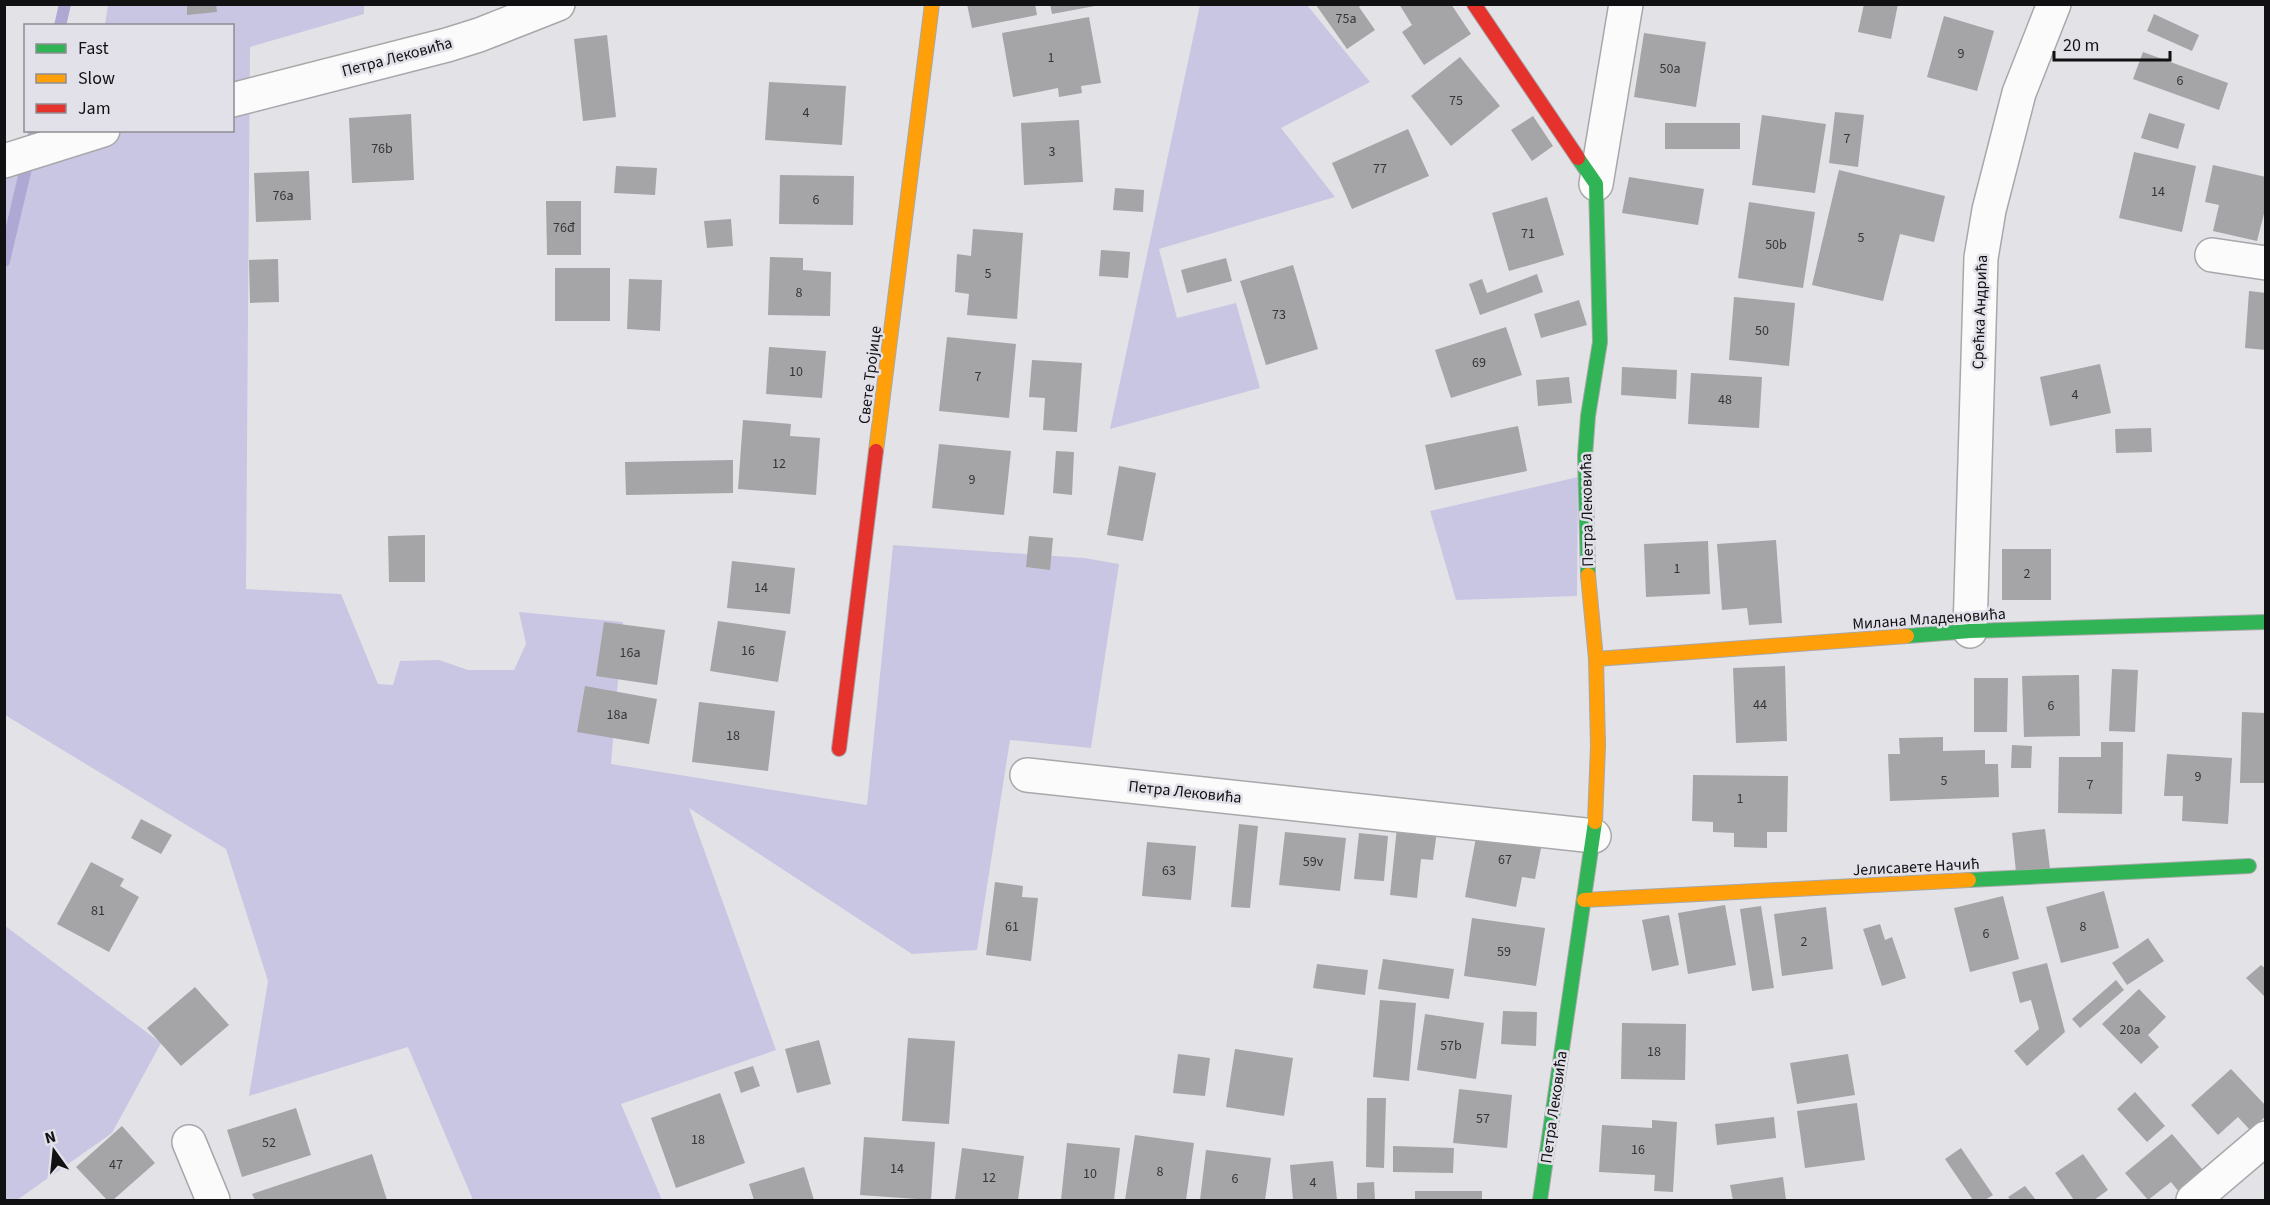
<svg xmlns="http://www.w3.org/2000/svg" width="2270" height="1205" font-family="'Source Sans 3',sans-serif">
<rect width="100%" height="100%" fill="#e3e3e7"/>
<g fill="#c9c6e3">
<path d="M 108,5 L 364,5 L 364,14 L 250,47 L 246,589 L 341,594 L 378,684 L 393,685 L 400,661 L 439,660 L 468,670 L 514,670 L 526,644 L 519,612 L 623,622 L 611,764 L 867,805 L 893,545 L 1084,558 L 1119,564 L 1091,748 L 1010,740 L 977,950 L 912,954 L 689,808 L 776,1050 L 621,1104 L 662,1200 L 473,1200 L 408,1047 L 249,1096 L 268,981 L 226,849 L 5,715 L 4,161 L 65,131 L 232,130 L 232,26 L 105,25 Z"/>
<path d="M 1200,5 L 1307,5 L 1370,82 L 1281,128 L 1335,197 L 1159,249 L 1177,318 L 1236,303 L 1260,388 L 1110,429 Z"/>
<path d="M 1578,477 L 1577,596 L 1456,600 L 1430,511 Z"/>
<path d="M 4,925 L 161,1043 L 112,1133 L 17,1200 L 4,1200 Z"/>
</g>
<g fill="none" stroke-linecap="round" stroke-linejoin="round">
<g stroke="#aea8d4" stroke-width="12">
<path d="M 60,26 L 65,4"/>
<path d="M 4,261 L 35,130"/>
</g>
</g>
<g fill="#a5a5a8">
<path d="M 187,4 L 216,4 L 217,12 L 187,15 Z"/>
<path d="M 967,4 L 1035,4 L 1037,15 L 972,28 Z"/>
<path d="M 1050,4 L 1095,4 L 1095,6 L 1052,14 Z"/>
<path d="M 1399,4 L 1451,4 L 1471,34 L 1424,65 L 1402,32 L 1412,25 Z"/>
<path d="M 1864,4 L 1898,4 L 1891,39 L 1858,32 Z"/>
<path d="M 1316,5 L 1362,5 L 1359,7 L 1375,30 L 1347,49 Z"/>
<path d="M 2154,14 L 2199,35 L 2192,51 L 2147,31 Z"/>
<path d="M 1944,16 L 1994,31 L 1977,91 L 1927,77 Z"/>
<path d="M 1089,17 L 1101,83 L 1081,86 L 1082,93 L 1059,97 L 1058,88 L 1013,97 L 1002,33 Z"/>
<path d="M 1644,33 L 1706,42 L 1696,107 L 1634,97 Z"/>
<path d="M 607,35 L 616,117 L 583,121 L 574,39 Z"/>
<path d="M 2143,52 L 2228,83 L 2219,110 L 2133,79 Z"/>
<path d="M 1460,57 L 1500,106 L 1451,146 L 1411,96 Z"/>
<path d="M 769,82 L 846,86 L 842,145 L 765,140 Z"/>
<path d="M 1835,112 L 1864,115 L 1858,167 L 1829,163 Z"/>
<path d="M 2149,113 L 2185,124 L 2178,149 L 2141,138 Z"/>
<path d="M 411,114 L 414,180 L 352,183 L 349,118 Z"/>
<path d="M 1762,115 L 1826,124 L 1815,193 L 1752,185 Z"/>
<path d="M 1533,116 L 1553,146 L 1532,161 L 1511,130 Z"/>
<path d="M 1079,120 L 1083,182 L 1024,185 L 1021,123 Z"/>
<rect x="1665" y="123" width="75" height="26"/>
<path d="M 1408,129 L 1429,176 L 1352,209 L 1332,163 Z"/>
<path d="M 2134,152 L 2196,166 L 2182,232 L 2119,218 Z"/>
<path d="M 2213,165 L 2266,177 L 2266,206 L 2257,241 L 2213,231 L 2219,205 L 2205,202 Z"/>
<path d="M 616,166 L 657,168 L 655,195 L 614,193 Z"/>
<path d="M 1839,170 L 1945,196 L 1934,242 L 1900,234 L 1883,301 L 1812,285 Z"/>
<path d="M 309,171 L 311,220 L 256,222 L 254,173 Z"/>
<path d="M 780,175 L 854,176 L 853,225 L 779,224 Z"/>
<path d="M 1629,177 L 1704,189 L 1698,225 L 1622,213 Z"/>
<path d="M 1115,188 L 1144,190 L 1143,212 L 1113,210 Z"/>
<path d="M 1547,197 L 1564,255 L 1509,271 L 1492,213 Z"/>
<path d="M 546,201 L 581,201 L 581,255 L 547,255 Z"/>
<path d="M 1749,202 L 1815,212 L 1803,288 L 1738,278 Z"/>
<path d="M 731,219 L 733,246 L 707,248 L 704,221 Z"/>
<path d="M 973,229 L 1023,233 L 1017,319 L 967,315 L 969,294 L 955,292 L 957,254 L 971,256 Z"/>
<path d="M 1101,250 L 1130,252 L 1128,278 L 1099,276 Z"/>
<path d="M 770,257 L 803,258 L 803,270 L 831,272 L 830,316 L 768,315 Z"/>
<path d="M 1226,258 L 1232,281 L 1187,293 L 1181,270 Z"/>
<path d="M 278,259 L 279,302 L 250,303 L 249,260 Z"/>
<path d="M 1293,265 L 1318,349 L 1266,365 L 1240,281 Z"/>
<rect x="555" y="268" width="55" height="53"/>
<path d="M 1537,274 L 1543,292 L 1480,315 L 1469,284 L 1482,279 L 1487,293 Z"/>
<path d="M 629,279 L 662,280 L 660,331 L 627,329 Z"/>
<path d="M 2249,291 L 2266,293 L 2266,350 L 2245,348 Z"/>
<path d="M 1734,297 L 1795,303 L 1789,366 L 1729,360 Z"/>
<path d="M 1579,300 L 1587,325 L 1541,338 L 1534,314 Z"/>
<path d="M 1506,327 L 1522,375 L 1451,398 L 1435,350 Z"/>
<path d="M 947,337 L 1016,344 L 1009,418 L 939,411 Z"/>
<path d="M 769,347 L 826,351 L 822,398 L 766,394 Z"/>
<path d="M 1032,360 L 1082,363 L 1077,432 L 1043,430 L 1045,398 L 1029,397 Z"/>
<path d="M 2100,364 L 2111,413 L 2050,426 L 2040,377 Z"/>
<path d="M 1622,367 L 1677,370 L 1676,399 L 1621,395 Z"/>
<path d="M 1691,373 L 1762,377 L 1759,428 L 1688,424 Z"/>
<path d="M 1569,377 L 1572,403 L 1538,406 L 1536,380 Z"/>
<path d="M 743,420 L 791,424 L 790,436 L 820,438 L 816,495 L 738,489 Z"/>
<path d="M 1518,426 L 1527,471 L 1435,490 L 1425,445 Z"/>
<path d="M 2151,428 L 2152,452 L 2116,453 L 2115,429 Z"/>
<path d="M 939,444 L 1011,451 L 1004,515 L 932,508 Z"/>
<path d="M 1056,451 L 1074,452 L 1072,495 L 1053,493 Z"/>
<path d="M 733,460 L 733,493 L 626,495 L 625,462 Z"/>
<path d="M 1119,466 L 1156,473 L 1143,541 L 1107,535 Z"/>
<path d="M 425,535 L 425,582 L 389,582 L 388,536 Z"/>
<path d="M 1029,536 L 1053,538 L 1050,570 L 1026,567 Z"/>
<path d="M 1776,540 L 1782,623 L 1749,625 L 1747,608 L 1722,610 L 1717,544 Z"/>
<path d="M 1708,541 L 1710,594 L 1646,597 L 1644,544 Z"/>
<rect x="2002" y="549" width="49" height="51"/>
<path d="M 732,561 L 795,568 L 790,614 L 727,608 Z"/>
<path d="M 718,621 L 786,631 L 778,682 L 710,671 Z"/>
<path d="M 604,622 L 665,630 L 657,685 L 596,676 Z"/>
<path d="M 1785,666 L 1787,741 L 1736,743 L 1733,668 Z"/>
<path d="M 2112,669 L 2138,670 L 2135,732 L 2109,731 Z"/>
<path d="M 2079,675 L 2080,736 L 2024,737 L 2022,676 Z"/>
<path d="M 1974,678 L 2008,678 L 2007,732 L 1974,732 Z"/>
<path d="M 585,686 L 657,699 L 649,744 L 577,732 Z"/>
<path d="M 699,702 L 775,711 L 768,771 L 692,762 Z"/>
<path d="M 2242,712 L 2266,713 L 2266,783 L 2240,783 Z"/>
<path d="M 1943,737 L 1943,751 L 1985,750 L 1985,764 L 1998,764 L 1999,797 L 1890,801 L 1888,754 L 1900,754 L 1899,738 Z"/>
<path d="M 2101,742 L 2123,742 L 2122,814 L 2058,813 L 2059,757 L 2101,757 Z"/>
<path d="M 2012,745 L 2032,746 L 2031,768 L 2011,768 Z"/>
<path d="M 2167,754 L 2232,758 L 2228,824 L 2182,821 L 2183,796 L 2164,796 Z"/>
<path d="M 1693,775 L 1788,776 L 1787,832 L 1767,832 L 1767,848 L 1734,847 L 1734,833 L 1713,832 L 1713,822 L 1692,821 Z"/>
<path d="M 141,819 L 172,835 L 161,854 L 131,838 Z"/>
<path d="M 1239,824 L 1258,826 L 1250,908 L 1231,907 Z"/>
<path d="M 1397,827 L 1437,831 L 1433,860 L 1421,859 L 1417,898 L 1390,895 Z"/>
<path d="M 2045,829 L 2050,869 L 2016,872 L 2012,833 Z"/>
<path d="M 1285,832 L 1346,838 L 1340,891 L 1279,885 Z"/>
<path d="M 1477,832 L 1542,843 L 1535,879 L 1522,877 L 1516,907 L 1465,897 Z"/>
<path d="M 1359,833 L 1388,836 L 1384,881 L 1354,879 Z"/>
<path d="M 1147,842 L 1196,846 L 1191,900 L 1142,896 Z"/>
<path d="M 91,862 L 124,879 L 120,886 L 139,897 L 109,952 L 57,924 Z"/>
<path d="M 995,882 L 1023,886 L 1022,897 L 1038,898 L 1031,961 L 986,955 Z"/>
<path d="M 2104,891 L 2119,948 L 2061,963 L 2046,907 Z"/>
<path d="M 2003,896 L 2019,959 L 1970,972 L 1954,908 Z"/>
<path d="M 1725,905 L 1736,965 L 1688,974 L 1678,913 Z"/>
<path d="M 1761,906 L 1774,988 L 1752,991 L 1740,909 Z"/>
<path d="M 1826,907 L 1833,969 L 1782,976 L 1774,914 Z"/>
<path d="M 1669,915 L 1679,965 L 1652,971 L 1642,920 Z"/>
<path d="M 1472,918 L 1545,928 L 1536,986 L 1464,976 Z"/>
<path d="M 1880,924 L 1885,940 L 1892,937 L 1906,978 L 1882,986 L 1863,929 Z"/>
<path d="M 2148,938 L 2164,961 L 2127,985 L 2112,963 Z"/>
<path d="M 1383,959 L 1454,969 L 1449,999 L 1378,989 Z"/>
<path d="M 2047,963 L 2065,1032 L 2027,1066 L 2014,1051 L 2039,1029 L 2031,1000 L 2020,1003 L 2012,972 Z"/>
<path d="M 1317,964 L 1368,970 L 1365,995 L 1313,988 Z"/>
<path d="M 2261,965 L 2266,969 L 2266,998 L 2246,978 Z"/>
<path d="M 2116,980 L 2124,990 L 2080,1028 L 2072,1019 Z"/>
<path d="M 195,987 L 229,1025 L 181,1066 L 147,1028 Z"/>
<path d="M 2139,989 L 2166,1017 L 2148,1035 L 2159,1047 L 2141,1064 L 2102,1024 Z"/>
<path d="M 1380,1000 L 1416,1003 L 1409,1081 L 1373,1077 Z"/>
<path d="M 1503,1011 L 1537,1012 L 1536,1046 L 1501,1044 Z"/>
<path d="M 1425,1014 L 1484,1023 L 1476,1079 L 1417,1070 Z"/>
<path d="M 1622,1023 L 1686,1024 L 1685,1080 L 1621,1079 Z"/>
<path d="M 908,1038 L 955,1041 L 949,1124 L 902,1121 Z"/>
<path d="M 819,1040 L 831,1084 L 797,1093 L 785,1049 Z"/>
<path d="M 1235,1049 L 1293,1058 L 1284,1116 L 1226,1107 Z"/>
<path d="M 1178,1054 L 1210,1058 L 1205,1096 L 1173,1093 Z"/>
<path d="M 1848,1054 L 1855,1095 L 1797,1104 L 1790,1063 Z"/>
<path d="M 753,1066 L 760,1086 L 741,1093 L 734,1072 Z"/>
<path d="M 2231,1069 L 2266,1106 L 2266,1116 L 2250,1130 L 2238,1117 L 2218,1135 L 2191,1105 Z"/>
<path d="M 1459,1089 L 1512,1095 L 1507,1148 L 1453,1143 Z"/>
<path d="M 2135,1092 L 2165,1126 L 2147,1142 L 2117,1109 Z"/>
<path d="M 720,1093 L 745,1163 L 676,1188 L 651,1118 Z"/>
<path d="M 1367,1098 L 1386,1098 L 1384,1168 L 1366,1167 Z"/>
<path d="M 1857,1103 L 1865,1160 L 1805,1168 L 1797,1111 Z"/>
<path d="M 296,1108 L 311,1155 L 242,1177 L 227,1130 Z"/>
<path d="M 1774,1117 L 1776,1138 L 1717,1145 L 1715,1124 Z"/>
<path d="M 1652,1120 L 1677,1122 L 1673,1192 L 1654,1191 L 1655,1175 L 1599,1172 L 1602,1125 L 1652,1128 Z"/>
<path d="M 122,1126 L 155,1163 L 113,1200 L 107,1200 L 76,1167 Z"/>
<path d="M 2172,1134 L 2208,1176 L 2183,1197 L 2171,1182 L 2148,1200 L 2125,1173 Z"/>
<path d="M 1135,1135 L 1194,1143 L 1186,1200 L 1125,1200 Z"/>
<path d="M 864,1137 L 935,1142 L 931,1200 L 860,1195 Z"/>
<path d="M 1067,1143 L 1120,1148 L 1114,1200 L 1061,1200 Z"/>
<path d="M 1393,1146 L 1454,1148 L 1453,1173 L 1393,1172 Z"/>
<path d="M 962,1148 L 1024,1156 L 1018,1200 L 955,1200 Z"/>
<path d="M 1961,1148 L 1993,1195 L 1985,1200 L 1973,1200 L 1945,1159 Z"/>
<path d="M 1206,1150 L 1271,1158 L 1265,1200 L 1200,1200 Z"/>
<path d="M 372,1154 L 387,1200 L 255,1200 L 252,1194 Z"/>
<path d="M 2083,1154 L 2108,1190 L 2094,1200 L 2074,1200 L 2055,1173 Z"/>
<path d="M 1333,1161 L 1337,1200 L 1293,1200 L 1290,1165 Z"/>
<path d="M 804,1167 L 814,1200 L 754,1200 L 749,1184 Z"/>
<path d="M 1783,1177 L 1786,1200 L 1733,1200 L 1730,1185 Z"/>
<path d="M 1374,1182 L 1375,1200 L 1357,1200 L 1357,1183 Z"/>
<path d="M 2025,1186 L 2036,1200 L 2011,1200 L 2008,1197 Z"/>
<rect x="1415" y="1191" width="67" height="9"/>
</g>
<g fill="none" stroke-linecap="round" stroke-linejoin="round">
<defs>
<g id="street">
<path d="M 232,100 L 447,45 L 479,35 L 558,4"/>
<path d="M 4,161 L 103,130"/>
<path d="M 1596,184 L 1626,4"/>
<path d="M 2212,255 L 2266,263"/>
<path d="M 1970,631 L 1981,258 L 1989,210 L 2019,93 L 2054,4"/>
<path d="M 1027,775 L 1594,836"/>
<path d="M 189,1142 L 213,1200"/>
<path d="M 2193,1200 L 2266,1138"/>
</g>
<g id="fast">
<path d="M 1578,158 L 1596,184 L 1600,342 L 1588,416 L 1585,456 L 1588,575"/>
<path d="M 1907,636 L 1970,631 L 2266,622"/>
<path d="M 1969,880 L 2249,866"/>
<path d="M 1540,1200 L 1595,822"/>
</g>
<g id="slow">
<path d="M 876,451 L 932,4"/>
<path d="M 1588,575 L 1596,659 L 1598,746 L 1595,822"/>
<path d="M 1596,659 L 1907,636"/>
<path d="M 1584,900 L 1969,880"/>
</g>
<g id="jam">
<path d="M 1474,4 L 1578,158"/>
<path d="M 839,749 L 876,451"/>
</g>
</defs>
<use href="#street" stroke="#a8a8ab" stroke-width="36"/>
<use href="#fast" stroke="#a8a8ab" stroke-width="16"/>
<use href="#slow" stroke="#a8a8ab" stroke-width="16"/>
<use href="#jam" stroke="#a8a8ab" stroke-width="16"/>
<use href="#street" stroke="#fbfbfb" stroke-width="33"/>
<use href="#fast" stroke="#30b455" stroke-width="14"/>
<use href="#slow" stroke="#ff9f0a" stroke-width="14"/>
<use href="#jam" stroke="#e5322d" stroke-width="14"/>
</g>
<g text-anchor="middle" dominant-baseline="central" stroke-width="5" stroke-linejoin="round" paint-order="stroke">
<g font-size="14" fill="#363538">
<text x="1346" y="19">75a</text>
<text x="1961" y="54">9</text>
<text x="1051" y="58">1</text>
<text x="1670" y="69">50a</text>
<text x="2180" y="81">6</text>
<text x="1456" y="101">75</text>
<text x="806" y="113">4</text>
<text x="1847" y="139">7</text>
<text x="382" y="149">76b</text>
<text x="1052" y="152">3</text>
<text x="1380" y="169">77</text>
<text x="2158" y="192">14</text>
<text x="283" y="196">76a</text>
<text x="816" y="200">6</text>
<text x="564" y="228">76đ</text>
<text x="1528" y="234">71</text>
<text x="1861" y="238">5</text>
<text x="1776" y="245">50b</text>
<text x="988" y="274">5</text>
<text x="799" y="293">8</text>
<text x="1279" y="315">73</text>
<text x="1762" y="331">50</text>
<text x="1479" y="363">69</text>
<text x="796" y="372">10</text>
<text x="978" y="377">7</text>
<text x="2075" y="395">4</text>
<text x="1725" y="400">48</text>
<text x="779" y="464">12</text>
<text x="972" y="480">9</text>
<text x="1677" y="569">1</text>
<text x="2027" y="574">2</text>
<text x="761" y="588">14</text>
<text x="748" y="651">16</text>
<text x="630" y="653">16a</text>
<text x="1760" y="705">44</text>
<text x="2051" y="706">6</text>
<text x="617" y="715">18a</text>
<text x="733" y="736">18</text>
<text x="2198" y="777">9</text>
<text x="1944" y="781">5</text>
<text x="2090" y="785">7</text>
<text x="1740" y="799">1</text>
<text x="1505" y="860">67</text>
<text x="1313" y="862">59v</text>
<text x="1169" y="871">63</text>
<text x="98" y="911">81</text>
<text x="1012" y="927">61</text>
<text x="2083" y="927">8</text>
<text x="1986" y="934">6</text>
<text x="1804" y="942">2</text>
<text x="1504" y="952">59</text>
<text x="2130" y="1030">20a</text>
<text x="1451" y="1046">57b</text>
<text x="1654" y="1052">18</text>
<text x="1483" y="1119">57</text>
<text x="698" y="1140">18</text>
<text x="269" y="1143">52</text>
<text x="1638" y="1150">16</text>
<text x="116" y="1165">47</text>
<text x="897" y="1169">14</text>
<text x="1160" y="1172">8</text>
<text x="1090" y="1174">10</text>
<text x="989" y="1178">12</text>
<text x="1235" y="1179">6</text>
<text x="1313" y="1183">4</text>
</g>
<g font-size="16" fill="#111013" stroke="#e2e1e9">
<text transform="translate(397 57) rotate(-15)">Петра Лековића</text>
<text transform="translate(1980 312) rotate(-88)">Срећка Андрића</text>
<text transform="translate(870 375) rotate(-83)">Свете Тројице</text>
<text transform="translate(1587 510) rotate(-91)">Петра Лековића</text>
<text transform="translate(1929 619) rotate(-4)">Милана Младеновића</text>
<text transform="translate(1185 792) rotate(6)">Петра Лековића</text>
<text transform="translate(1916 867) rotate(-3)">Јелисавете Начић</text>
<text transform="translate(1554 1107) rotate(-82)">Петра Лековића</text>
</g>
</g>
<rect width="2270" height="1205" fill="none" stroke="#111013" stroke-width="12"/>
<rect x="24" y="24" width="210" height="108" fill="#e2e1e9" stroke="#8e8d93" stroke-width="1.5"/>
<rect x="36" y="44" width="30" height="9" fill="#30b455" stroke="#8e8d93" stroke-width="1.5"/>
<text x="78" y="54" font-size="18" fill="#111013">Fast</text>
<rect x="36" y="74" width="30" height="9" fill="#ff9f0a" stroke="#8e8d93" stroke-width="1.5"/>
<text x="78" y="84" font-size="18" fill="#111013">Slow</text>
<rect x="36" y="104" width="30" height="9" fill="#e5322d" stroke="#8e8d93" stroke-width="1.5"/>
<text x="78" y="114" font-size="18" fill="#111013">Jam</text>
<g transform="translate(54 1151) rotate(345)" stroke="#e2e1e9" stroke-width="4.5" paint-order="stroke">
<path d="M0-4.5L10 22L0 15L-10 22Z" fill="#111013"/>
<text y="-9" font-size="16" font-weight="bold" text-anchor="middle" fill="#111013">N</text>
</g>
<path d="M2054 51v9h116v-9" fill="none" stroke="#111013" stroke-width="3"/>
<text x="2063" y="51" font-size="18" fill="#111013" stroke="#e2e1e9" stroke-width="4.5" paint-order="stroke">20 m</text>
</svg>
